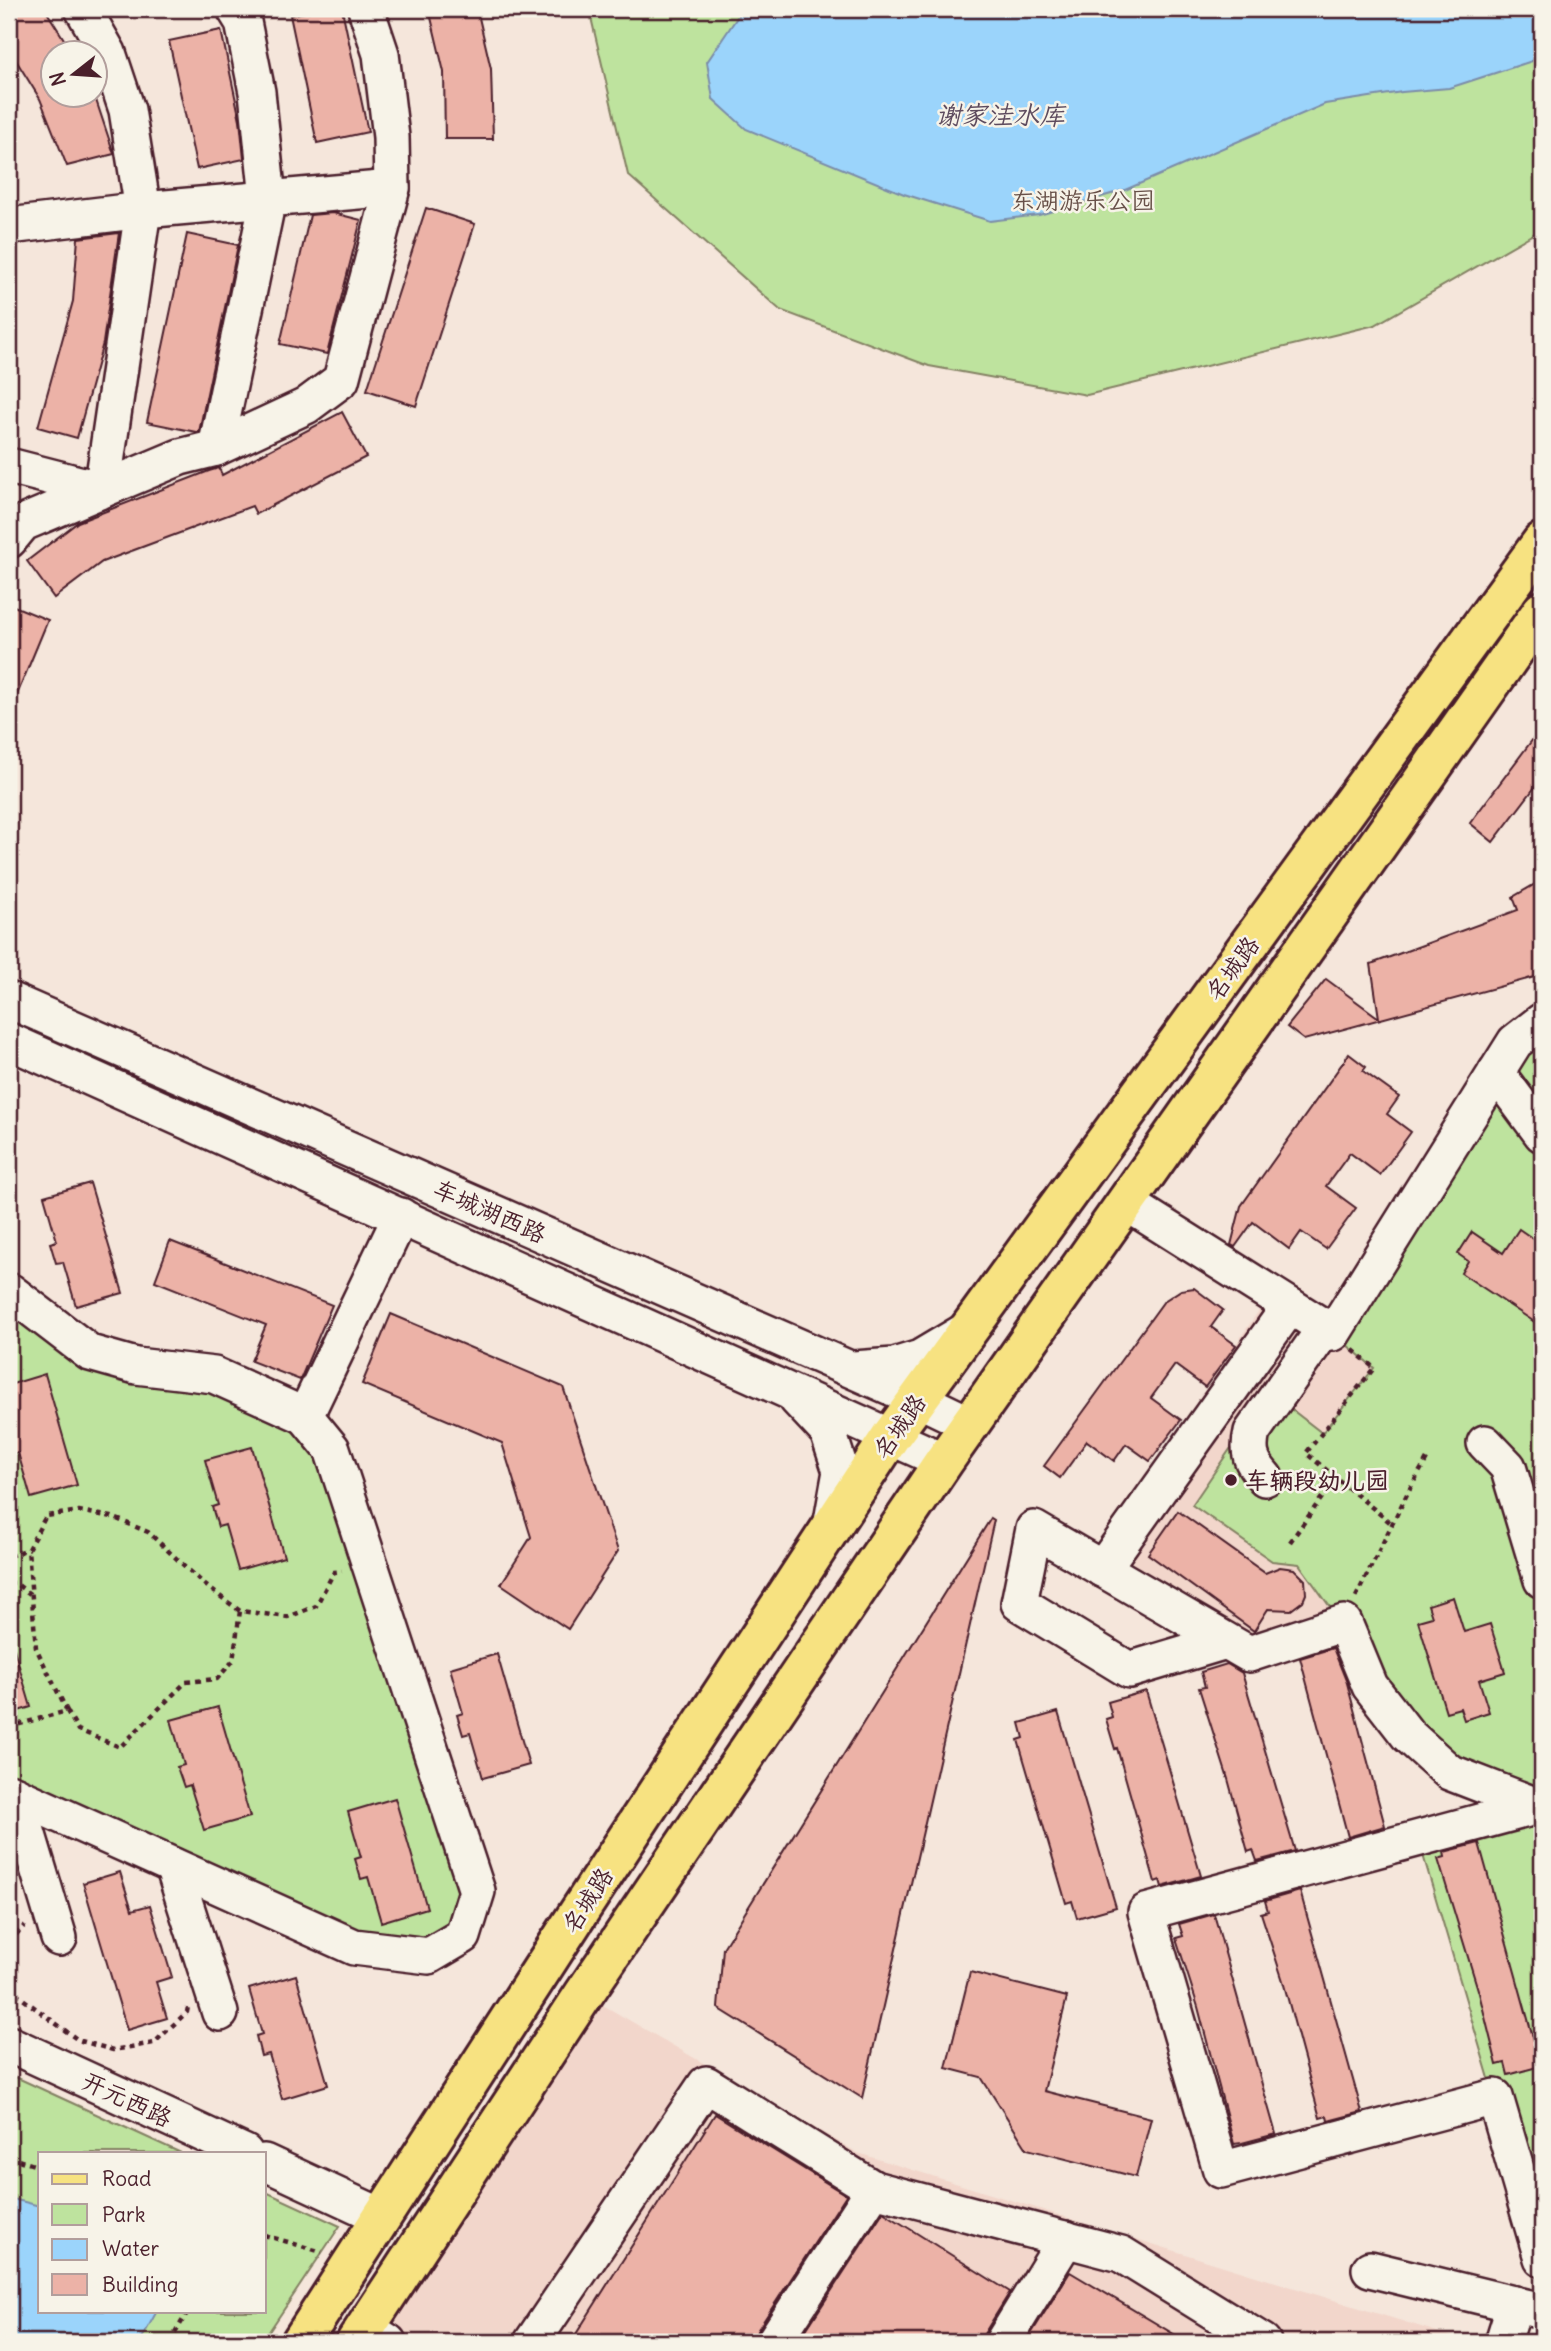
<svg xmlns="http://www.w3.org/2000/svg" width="1551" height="2351" font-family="Delius,'LXGW WenKai TC',sans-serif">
<rect width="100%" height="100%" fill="#f5e6db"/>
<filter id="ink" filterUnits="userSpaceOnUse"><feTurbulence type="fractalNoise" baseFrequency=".0143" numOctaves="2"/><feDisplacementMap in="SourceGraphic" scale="14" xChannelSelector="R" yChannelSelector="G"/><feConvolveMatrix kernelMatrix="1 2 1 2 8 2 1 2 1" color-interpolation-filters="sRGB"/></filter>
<g filter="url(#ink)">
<g fill="#f2d6cb">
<path d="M 1270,1294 L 1333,1333 L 1374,1368 L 1297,1465 L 1344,1623 L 1249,1654 L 1089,1561 Z"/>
<path d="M 584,1994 L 858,2153 L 1460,2339 L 1458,2342 L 342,2342 Z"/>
</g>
<g fill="#bee39e" stroke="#848164" stroke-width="2">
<path d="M 589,9 L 1542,9 L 1542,229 L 1375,325 L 1087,395 L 929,366 L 780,310 L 628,175 Z"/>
<path d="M 1542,1021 L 1542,2258 L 1418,1838 L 1536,1807 L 1449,1772 L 1299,1564 L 1272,1561 L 1192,1505 L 1269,1392 L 1322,1433 L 1374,1368 L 1333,1333 Z"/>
<path d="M 9,1291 L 46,1319 L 305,1416 L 477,1891 L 463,1936 L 354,1947 L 9,1792 Z"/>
<path d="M 9,2074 L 181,2153 L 40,2153 L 40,2311 L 264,2311 L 264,2191 L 340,2226 L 262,2342 L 9,2342 Z"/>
</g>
<g fill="#9bd4fb" stroke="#7b8ca8" stroke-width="2">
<path d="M 738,9 L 1542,9 L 1542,54 L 1532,61 L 1449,88 L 1402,92 L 1325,104 L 1125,190 L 1039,215 L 990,221 L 904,194 L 746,129 L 713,99 L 707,62 L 738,16 Z"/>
<path d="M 9,2198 L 40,2206 L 40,2311 L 157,2311 L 140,2342 L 9,2342 Z"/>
</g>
<g fill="#ecb2a7" stroke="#4a1f2b" stroke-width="2">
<path d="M 9,9 L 45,9 L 72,52 L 52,52 L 52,94 L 94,94 L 114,154 L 67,166 L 40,99 L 9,49 Z"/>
<path d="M 320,9 L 342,9 L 368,132 L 317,143 L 290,15 Z"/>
<path d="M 429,9 L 477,9 L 491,69 L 493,139 L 445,139 L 444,72 Z"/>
<path d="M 221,30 L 240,120 L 244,159 L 197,169 L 169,41 Z"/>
<path d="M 426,208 L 475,224 L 416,406 L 367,390 Z"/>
<path d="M 333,213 L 361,220 L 327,354 L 280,344 L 310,215 Z"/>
<path d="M 119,233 L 103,343 L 77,438 L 38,427 L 73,301 L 78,238 Z"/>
<path d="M 187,234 L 238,245 L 199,432 L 196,432 L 147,422 Z"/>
<path d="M 342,412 L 366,457 L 256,514 L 252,506 L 102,562 L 54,598 L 27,561 L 78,522 L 209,471 L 219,468 L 222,475 Z"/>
<path d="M 9,604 L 48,620 L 9,714 Z"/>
<path d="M 1542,727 L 1542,778 L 1493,842 L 1470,823 Z"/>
<path d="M 1542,880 L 1542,975 L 1304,1040 L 1287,1027 L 1326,979 L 1379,1018 L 1371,964 L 1518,910 L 1513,897 Z"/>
<path d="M 1349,1054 L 1366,1067 L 1363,1071 L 1399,1097 L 1387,1114 L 1411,1132 L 1380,1175 L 1350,1153 L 1326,1186 L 1356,1208 L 1326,1249 L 1301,1232 L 1289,1249 L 1253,1222 L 1235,1247 L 1231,1245 L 1241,1206 Z"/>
<path d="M 90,1183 L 123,1293 L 76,1306 L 63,1262 L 56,1263 L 50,1243 L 57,1241 L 44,1196 Z"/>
<path d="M 1519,1229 L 1542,1245 L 1542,1327 L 1461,1273 L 1468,1261 L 1458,1254 L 1472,1232 L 1503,1253 Z"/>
<path d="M 170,1241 L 332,1305 L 300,1380 L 251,1361 L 266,1325 L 155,1281 Z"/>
<path d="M 1194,1288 L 1223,1310 L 1211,1327 L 1236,1345 L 1205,1387 L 1175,1365 L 1151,1398 L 1181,1420 L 1150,1461 L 1126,1444 L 1114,1461 L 1087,1441 L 1060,1478 L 1044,1466 L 1164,1301 L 1181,1290 Z"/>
<path d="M 391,1314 L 563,1387 L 618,1551 L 568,1629 L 501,1584 L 531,1537 L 502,1443 L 362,1384 Z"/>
<path d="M 45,1374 L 77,1485 L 31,1498 L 18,1453 L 9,1455 L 9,1385 Z"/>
<path d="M 252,1447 L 284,1557 L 238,1570 L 225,1525 L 218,1527 L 212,1507 L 218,1505 L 205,1460 Z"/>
<path d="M 1178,1511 L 1265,1573 L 1280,1567 L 1294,1569 L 1305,1580 L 1306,1594 L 1303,1601 L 1291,1610 L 1268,1609 L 1254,1631 L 1148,1554 Z"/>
<path d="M 991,1518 L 994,1520 L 862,2098 L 718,2008 L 723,1948 Z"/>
<path d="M 1453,1597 L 1464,1632 L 1490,1624 L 1505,1672 L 1479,1680 L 1489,1712 L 1464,1720 L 1460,1708 L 1446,1712 L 1418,1621 L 1432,1617 L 1428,1605 Z"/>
<path d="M 1333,1648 L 1347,1683 L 1385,1826 L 1348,1837 L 1300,1658 Z"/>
<path d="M 9,1649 L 14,1649 L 31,1707 L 9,1714 Z"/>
<path d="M 497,1654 L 529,1765 L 483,1778 L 470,1733 L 463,1735 L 457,1715 L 463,1713 L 450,1668 Z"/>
<path d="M 1227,1664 L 1242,1673 L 1295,1851 L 1257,1861 L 1253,1850 L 1248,1852 L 1228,1779 L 1199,1688 L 1205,1687 L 1201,1672 Z"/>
<path d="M 1146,1691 L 1201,1876 L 1162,1887 L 1160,1880 L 1155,1882 L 1117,1748 L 1115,1749 L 1106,1719 L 1112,1717 L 1108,1702 Z"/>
<path d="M 218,1707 L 250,1817 L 204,1830 L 190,1785 L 184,1787 L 177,1767 L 184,1765 L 171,1720 Z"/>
<path d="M 1058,1712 L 1116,1907 L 1077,1918 L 1072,1901 L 1066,1903 L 1018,1740 L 1024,1738 L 1020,1723 Z"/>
<path d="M 395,1798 L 427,1908 L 381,1922 L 368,1877 L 361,1879 L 355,1859 L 361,1857 L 348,1812 Z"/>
<path d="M 1479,1843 L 1541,2066 L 1508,2075 L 1505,2063 L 1497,2065 L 1479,1993 L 1438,1859 L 1445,1857 L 1444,1852 Z"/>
<path d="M 120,1872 L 132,1910 L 150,1905 L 172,1977 L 156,1982 L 167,2018 L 127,2030 L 83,1883 Z"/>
<path d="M 1300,1891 L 1362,2112 L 1328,2121 L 1327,2116 L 1320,2118 L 1283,1981 L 1261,1913 L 1268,1911 L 1265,1901 Z"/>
<path d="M 1214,1914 L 1276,2134 L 1242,2143 L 1234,2144 L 1198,2007 L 1176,1938 L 1183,1936 L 1179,1924 Z"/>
<path d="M 970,1972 L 1067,1997 L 1044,2091 L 1151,2118 L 1136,2177 L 1027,2149 L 981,2077 L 946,2068 Z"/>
<path d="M 296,1975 L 328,2085 L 282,2099 L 269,2054 L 261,2056 L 256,2036 L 262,2034 L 249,1989 Z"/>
<path d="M 715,2114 L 846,2195 L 757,2331 L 754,2342 L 571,2342 Z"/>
<path d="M 883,2212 L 1010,2292 L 979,2342 L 798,2342 Z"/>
<path d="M 1070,2272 L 1187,2342 L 1026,2342 Z"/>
</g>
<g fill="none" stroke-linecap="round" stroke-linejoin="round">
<defs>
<g id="minor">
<path d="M 9,226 L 143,210 L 392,188"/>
<path d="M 216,448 L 268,199 L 257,92 L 243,22 L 235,9"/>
<path d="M 9,466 L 102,490 L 143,210 L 127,110 L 108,53 L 83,9"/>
<path d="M 9,540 L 23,523 L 180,457 L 216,448 L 306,406 L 341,380 L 392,188 L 391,137 L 381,54 L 366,9"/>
<path d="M 9,1000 L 918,1399 L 970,1424"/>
<path d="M 9,1041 L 944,1461"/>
<path d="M 1496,1072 L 1542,1134"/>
<path d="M 1125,1202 L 1333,1333 L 1515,1042 L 1542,1021"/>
<path d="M 9,1291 L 90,1353 L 136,1366 L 214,1375 L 305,1416"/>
<path d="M 854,1369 L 894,1366 L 920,1358 L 967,1330"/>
<path d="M 797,1399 L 828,1432 L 841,1471 L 831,1527"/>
<path d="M 1485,1443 L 1508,1467 L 1542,1580"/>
<path d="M 1265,1478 C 1251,1462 1247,1453 1252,1432 L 1325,1328"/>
<path d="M 1102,1569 L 1290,1306"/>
<path d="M 1226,1641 L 1129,1670 L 1019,1603 L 1034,1529 L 1249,1654 L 1344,1623 L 1370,1686 L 1408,1735 L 1449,1772 L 1537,1806"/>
<path d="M 9,1792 L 354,1947 L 429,1956 L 463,1936 L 477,1891 L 332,1449 L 305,1416 L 401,1216"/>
<path d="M 16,1795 L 59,1938"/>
<path d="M 1542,1805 L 1146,1912 L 1221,2170 L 1495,2097 L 1542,2258"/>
<path d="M 173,1866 L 220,2013"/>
<path d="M 9,2044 L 245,2153"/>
<path d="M 264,2162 L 383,2217"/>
<path d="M 1370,2269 L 1542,2311"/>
<path d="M 366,2328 L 388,2342"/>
<path d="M 532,2342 L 706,2084 L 874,2189 L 1121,2254 L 1263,2342"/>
<path d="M 774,2342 L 874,2189"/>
<path d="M 1003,2342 L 1066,2239"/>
<path d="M 1503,2342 L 1515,2304"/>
</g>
<g id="major">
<path d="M 301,2342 L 577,1915 L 891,1436 L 1542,542"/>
<path d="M 356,2342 L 584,1994 L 944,1461 L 1542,611"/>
</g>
</defs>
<use href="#minor" stroke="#4a1f2b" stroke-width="40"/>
<use href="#major" stroke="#4a1f2b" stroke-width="44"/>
<g stroke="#4a1f2b" stroke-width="4.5" stroke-dasharray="5 5" stroke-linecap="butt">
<path d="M 1353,1350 L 1374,1368 L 1306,1453 L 1392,1524"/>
<path d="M 1290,1542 L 1336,1478"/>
<path d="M 9,1556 L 28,1549 L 46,1516 L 79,1511 L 112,1517 L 148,1532 L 205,1585 L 240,1611 L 288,1617 L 316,1606 L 334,1572 L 342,1571"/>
<path d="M 9,1583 L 15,1583 L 30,1594"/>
<path d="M 1356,1597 L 1409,1490 L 1427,1459"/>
<path d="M 67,1711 L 78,1730 L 120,1747 L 186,1682 L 217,1679 L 233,1661 L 240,1611"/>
<path d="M 9,1727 L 67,1711 L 36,1648 L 28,1549"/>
<path d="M 9,1942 L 25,1925"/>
<path d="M 9,1986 L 15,1993 L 78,2040 L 113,2050 L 154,2043 L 187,2012 L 188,2007"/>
<path d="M 9,2157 L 40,2167"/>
<path d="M 264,2235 L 322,2252"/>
<path d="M 170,2342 L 188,2311"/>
</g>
<use href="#minor" stroke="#f7f3e8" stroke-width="35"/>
<use href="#major" stroke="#f7e281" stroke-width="38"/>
</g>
</g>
<circle fill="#4a1f2b" stroke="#f7f3e8" stroke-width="2.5" cx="1231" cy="1480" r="7"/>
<g text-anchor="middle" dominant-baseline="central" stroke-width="5" stroke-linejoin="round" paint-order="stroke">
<g font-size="24" fill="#675048" stroke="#f7f3e8">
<text x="1083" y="200">东湖游乐公园</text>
</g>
<g font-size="24" fill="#4a1f2b" stroke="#f7f3e8">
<text transform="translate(1232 968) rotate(-54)">名城路</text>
<text transform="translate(490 1211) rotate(24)">车城湖西路</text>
<text transform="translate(899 1426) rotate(-55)">名城路</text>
<text transform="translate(587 1900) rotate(-57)">名城路</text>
<text transform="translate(127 2099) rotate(25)">开元西路</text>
</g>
<g font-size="24" font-weight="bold" fill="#4a1f2b" stroke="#f7f3e8" text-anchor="start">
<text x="1245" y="1480">车辆段幼儿园</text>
</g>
<g font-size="26" font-style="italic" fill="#5e4c5f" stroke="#f7f3e8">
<text x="1000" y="114">谢家洼水库</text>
</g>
</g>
<rect width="1551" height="2351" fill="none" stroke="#f7f3e8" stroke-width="35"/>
<rect x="18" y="18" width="1516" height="2316" fill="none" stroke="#4a1f2b" stroke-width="2.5" filter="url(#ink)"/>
<rect x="38" y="2152" width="228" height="161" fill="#f7f3e8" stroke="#b29e9c" stroke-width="2"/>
<rect x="52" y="2174" width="35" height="10" fill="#f7e281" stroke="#b29e9c" stroke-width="2"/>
<text x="102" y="2186" font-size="21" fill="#4a1f2b">Road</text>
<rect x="52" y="2204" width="35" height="21" fill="#bee39e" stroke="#b29e9c" stroke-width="2"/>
<text x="102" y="2222" font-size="21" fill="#4a1f2b">Park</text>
<rect x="52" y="2239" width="35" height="21" fill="#9bd4fb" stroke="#b29e9c" stroke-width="2"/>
<text x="102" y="2256" font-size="21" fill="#4a1f2b">Water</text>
<rect x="52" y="2274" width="35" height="21" fill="#ecb2a7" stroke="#b29e9c" stroke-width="2"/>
<text x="102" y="2292" font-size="21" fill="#4a1f2b">Building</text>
<g transform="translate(74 74) rotate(253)"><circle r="33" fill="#f7f3e8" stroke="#b29e9c" stroke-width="2"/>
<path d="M0-5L12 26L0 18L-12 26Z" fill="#4a1f2b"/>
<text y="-10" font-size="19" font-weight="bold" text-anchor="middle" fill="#4a1f2b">N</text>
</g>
</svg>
